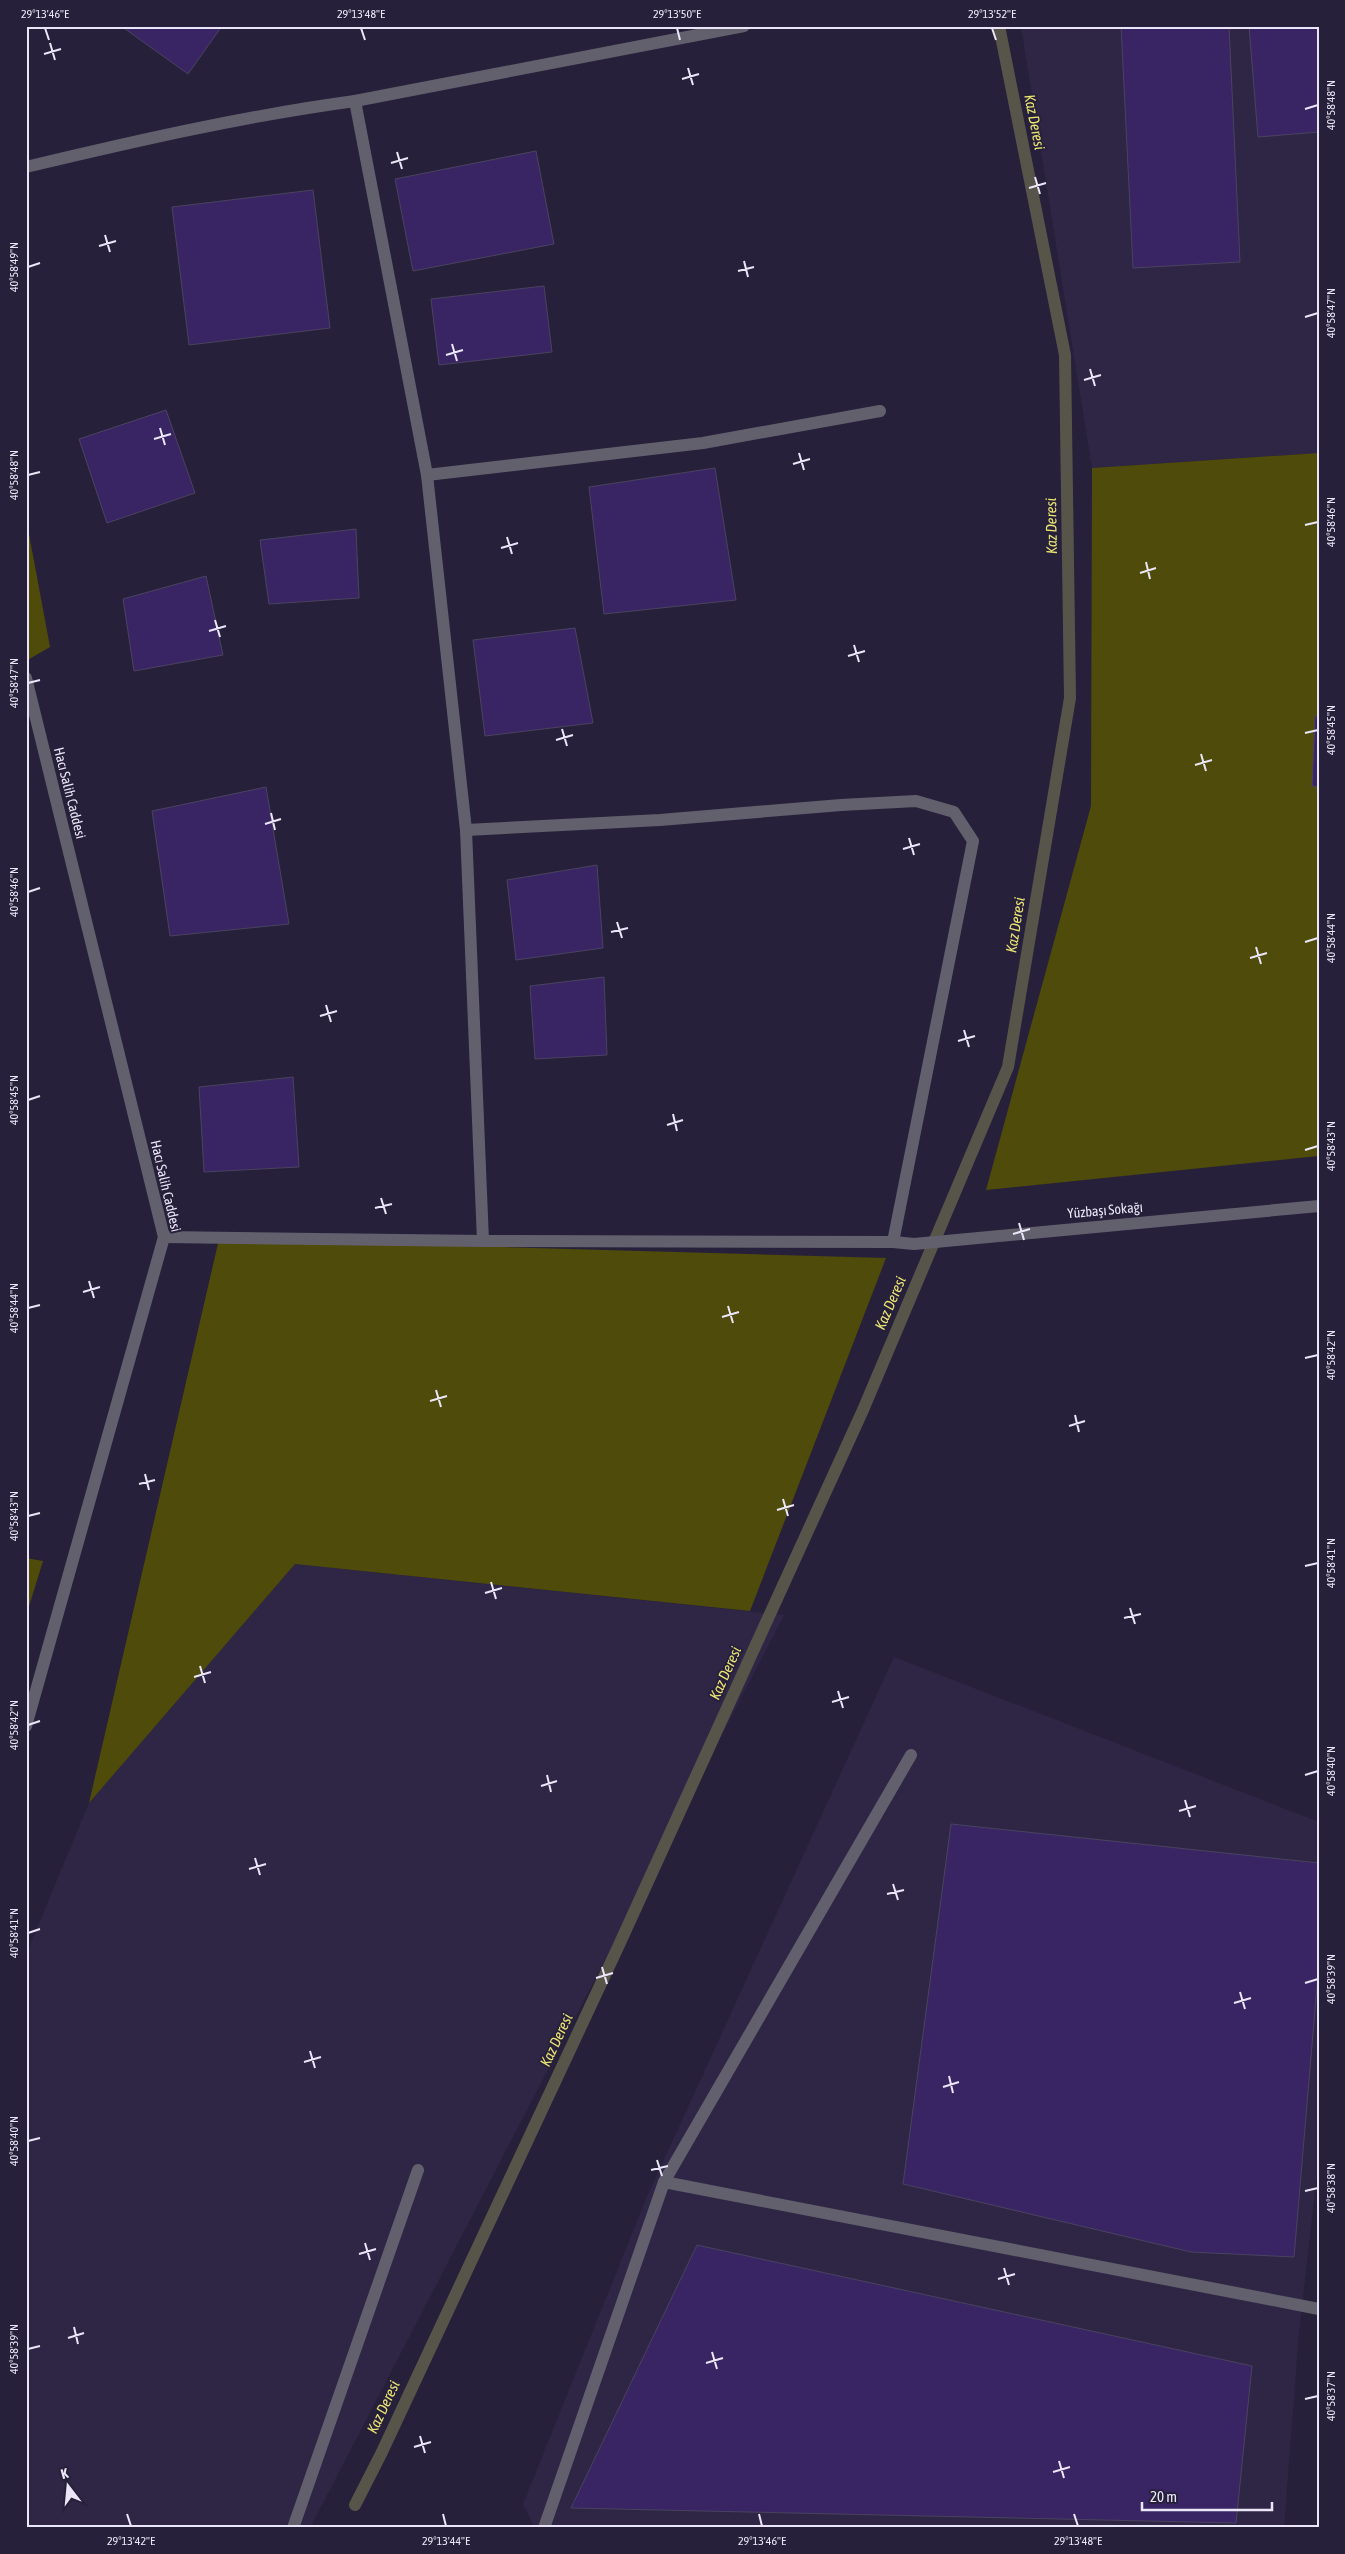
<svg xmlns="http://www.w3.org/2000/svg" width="1345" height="2554" font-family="'Asap Condensed',sans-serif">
<rect width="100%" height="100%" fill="#27203a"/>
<g fill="#2f2646">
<path d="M 1021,26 L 1319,26 L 1319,453 L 1092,468 Z"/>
<path d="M 295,1564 L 784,1615 L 310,2528 L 26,2528 L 26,1955 L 89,1803 Z"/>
<path d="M 894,1657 L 1319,1822 L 1319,2156 L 1299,2332 L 1284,2528 L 535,2528 L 523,2504 L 646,2199 Z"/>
</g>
<g fill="#4f4b0a">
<path d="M 1319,453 L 1319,1156 L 986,1190 L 1091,806 L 1092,468 Z"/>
<path d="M 26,518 L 50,647 L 26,661 Z"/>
<path d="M 219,1239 L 886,1258 L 750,1611 L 295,1564 L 89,1803 Z"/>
<path d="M 26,1558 L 43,1561 L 26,1616 Z"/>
</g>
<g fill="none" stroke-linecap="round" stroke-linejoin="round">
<path stroke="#57554a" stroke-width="12" d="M 355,2505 L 382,2452 L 619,1945 L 863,1410 L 1008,1067 L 1070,698 L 1065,355 L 999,26"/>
</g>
<g fill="#3a2564" stroke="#4a435f">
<path d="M 121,26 L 222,26 L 188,74 Z"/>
<path d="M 1121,26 L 1229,26 L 1240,262 L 1133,268 Z"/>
<path d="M 1249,26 L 1319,26 L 1319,132 L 1258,137 Z"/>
<path d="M 536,151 L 554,244 L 413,271 L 395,179 Z"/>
<path d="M 313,190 L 330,328 L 189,345 L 172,207 Z"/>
<path d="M 544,286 L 552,352 L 439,365 L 431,299 Z"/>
<path d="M 166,410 L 195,493 L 107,523 L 79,439 Z"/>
<path d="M 715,468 L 736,600 L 604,614 L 589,487 Z"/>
<path d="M 356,529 L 359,598 L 269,604 L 260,540 Z"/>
<path d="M 206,576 L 223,655 L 134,671 L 123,599 Z"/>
<path d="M 575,628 L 593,723 L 485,736 L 473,640 Z"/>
<path d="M 1315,716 L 1319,716 L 1319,787 L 1312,786 Z"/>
<path d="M 266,787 L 289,924 L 170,936 L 152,811 Z"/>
<path d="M 597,865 L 603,948 L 516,960 L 507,880 Z"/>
<path d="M 604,977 L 607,1055 L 535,1059 L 530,986 Z"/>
<path d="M 293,1077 L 299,1167 L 204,1172 L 199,1087 Z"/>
<path d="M 951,1824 L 1319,1863 L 1319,1963 L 1294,2257 L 1191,2252 L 903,2184 Z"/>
<path d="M 697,2245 L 1252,2366 L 1236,2523 L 571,2508 Z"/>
</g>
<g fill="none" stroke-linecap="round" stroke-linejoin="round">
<g stroke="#63606e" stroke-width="12">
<path d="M 355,101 L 744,26"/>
<path d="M 26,167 C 135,141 244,116 355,101 L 427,475 L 466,830 L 483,1241"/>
<path d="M 427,475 L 703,443 L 880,411"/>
<path d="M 26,678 L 164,1237 L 26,1726"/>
<path d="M 164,1237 L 483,1241 L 893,1242 L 973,841 L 954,812 L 916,801 L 841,805 L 660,820 L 466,830"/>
<path d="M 893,1242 L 914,1244 L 1319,1206"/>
<path d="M 664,2182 L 1319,2309"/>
<path d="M 293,2528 L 418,2170"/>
<path d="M 544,2528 L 664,2182 L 911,1755"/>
</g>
</g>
<path fill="none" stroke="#eae6f8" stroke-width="2" d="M 45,28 L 49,40M 361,28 L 365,40M 677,28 L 680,40M 992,28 L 996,40M 50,43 L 55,60M 44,54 L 61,49M 688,68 L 693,85M 682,79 L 699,74M 1305,109 L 1318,105M 397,152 L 402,169M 391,163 L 408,158M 1035,177 L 1040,194M 1029,188 L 1046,183M 105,235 L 110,252M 99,246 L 116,241M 744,261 L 748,277M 28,267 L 40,263M 738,271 L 754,267M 1305,317 L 1318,313M 452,344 L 457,361M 446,355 L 463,350M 1090,369 L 1095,386M 1084,380 L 1101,375M 160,428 L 165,445M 154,439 L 171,434M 799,453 L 804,470M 793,464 L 810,459M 28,475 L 40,472M 1305,525 L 1318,522M 507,537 L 512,554M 501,548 L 518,543M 1146,562 L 1150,579M 1140,573 L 1156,568M 215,620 L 220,637M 209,631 L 226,626M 854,645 L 859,662M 848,656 L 865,651M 28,683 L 40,680M 562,729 L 567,746M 1305,733 L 1318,730M 556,740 L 573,735M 1201,754 L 1206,771M 1195,765 L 1212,760M 271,813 L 275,830M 265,824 L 281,819M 909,838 L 914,855M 903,849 L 920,844M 28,892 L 40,888M 617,922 L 622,938M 611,932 L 628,928M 1305,942 L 1318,938M 1256,947 L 1261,964M 1250,958 L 1267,953M 326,1005 L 331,1022M 320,1016 L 337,1011M 964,1030 L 969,1047M 958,1041 L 975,1036M 28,1100 L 40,1096M 673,1114 L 677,1131M 667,1125 L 683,1120M 1305,1150 L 1318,1146M 381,1198 L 386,1214M 375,1208 L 392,1204M 1019,1223 L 1024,1240M 1013,1234 L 1030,1229M 89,1281 L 94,1298M 83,1292 L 100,1287M 728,1306 L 733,1323M 28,1308 L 40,1305M 722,1317 L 739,1312M 1305,1358 L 1318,1355M 436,1390 L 441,1407M 430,1401 L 447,1396M 1075,1415 L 1079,1432M 1069,1426 L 1085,1421M 145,1474 L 149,1490M 139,1484 L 155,1480M 783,1499 L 788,1516M 777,1510 L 794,1505M 28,1516 L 40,1513M 1305,1566 L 1318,1563M 491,1582 L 496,1599M 485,1593 L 502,1588M 1130,1608 L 1135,1624M 1124,1618 L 1141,1614M 200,1666 L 205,1683M 194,1677 L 211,1672M 838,1691 L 843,1708M 832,1702 L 849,1697M 28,1725 L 40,1721M 547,1775 L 551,1792M 1305,1775 L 1318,1771M 541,1786 L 557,1781M 1185,1800 L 1190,1817M 1179,1811 L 1196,1806M 255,1858 L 260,1875M 249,1869 L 266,1864M 893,1884 L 898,1900M 887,1894 L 904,1890M 28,1933 L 40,1929M 602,1967 L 607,1984M 596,1978 L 613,1973M 1305,1983 L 1318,1979M 1240,1992 L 1245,2009M 1234,2003 L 1251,1998M 310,2051 L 315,2068M 304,2062 L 321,2057M 949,2076 L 953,2093M 943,2087 L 959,2082M 28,2141 L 40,2138M 657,2160 L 662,2176M 651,2170 L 668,2166M 1305,2191 L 1318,2188M 365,2243 L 370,2260M 359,2254 L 376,2249M 1004,2268 L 1009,2285M 998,2279 L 1015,2274M 74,2327 L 78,2344M 68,2338 L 84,2333M 28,2349 L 40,2346M 712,2352 L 717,2369M 706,2363 L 723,2358M 1305,2399 L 1318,2396M 420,2436 L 425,2453M 414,2447 L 431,2442M 1059,2461 L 1064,2478M 1053,2472 L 1070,2467M 127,2514 L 131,2526M 443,2514 L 446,2526M 759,2514 L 762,2526M 1074,2514 L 1078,2526"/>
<g text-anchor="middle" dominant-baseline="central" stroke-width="4" stroke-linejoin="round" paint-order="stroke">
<g font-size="14" fill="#eae6f8" stroke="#27203a">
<text transform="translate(70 793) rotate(76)">Hacı Salih Caddesi</text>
<text transform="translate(166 1186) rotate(77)">Hacı Salih Caddesi</text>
<text transform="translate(1105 1210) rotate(-5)">Yüzbaşı Sokağı</text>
</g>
<g font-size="15" font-style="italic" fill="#ebe572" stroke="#27203a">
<text transform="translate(1035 122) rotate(79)">Kaz Deresi</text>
<text transform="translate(1051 526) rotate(-91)">Kaz Deresi</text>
<text transform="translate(1015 925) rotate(-81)">Kaz Deresi</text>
<text transform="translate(890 1303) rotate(-67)">Kaz Deresi</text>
<text transform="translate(725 1673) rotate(-66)">Kaz Deresi</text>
<text transform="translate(556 2040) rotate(-65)">Kaz Deresi</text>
<text transform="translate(383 2407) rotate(-65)">Kaz Deresi</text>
</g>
</g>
<rect width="1345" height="2554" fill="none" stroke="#27203a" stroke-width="55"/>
<g transform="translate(68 2486) rotate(344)" stroke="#27203a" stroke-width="4" paint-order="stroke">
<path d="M0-4L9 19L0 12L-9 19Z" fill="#eae6f8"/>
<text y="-8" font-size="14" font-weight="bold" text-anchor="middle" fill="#eae6f8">K</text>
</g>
<path d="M1142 2502v8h130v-8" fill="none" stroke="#eae6f8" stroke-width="2.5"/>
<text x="1150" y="2502" font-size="15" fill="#eae6f8" stroke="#27203a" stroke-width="4" paint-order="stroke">20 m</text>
<rect x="28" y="28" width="1290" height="2498" fill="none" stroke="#eae6f8" stroke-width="2"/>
<g font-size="12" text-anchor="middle" fill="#eae6f8">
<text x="45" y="18">29°13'46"E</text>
<text x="361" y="18">29°13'48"E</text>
<text x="677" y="18">29°13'50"E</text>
<text x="992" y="18">29°13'52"E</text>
<text transform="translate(1331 105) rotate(-90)" y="4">40°58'48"N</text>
<text transform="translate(14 267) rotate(-90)" y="4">40°58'49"N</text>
<text transform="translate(1331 313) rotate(-90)" y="4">40°58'47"N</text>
<text transform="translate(14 475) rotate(-90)" y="4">40°58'48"N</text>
<text transform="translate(1331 522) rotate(-90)" y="4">40°58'46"N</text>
<text transform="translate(14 683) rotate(-90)" y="4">40°58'47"N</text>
<text transform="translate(1331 730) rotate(-90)" y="4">40°58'45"N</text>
<text transform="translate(14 892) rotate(-90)" y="4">40°58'46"N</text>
<text transform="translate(1331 938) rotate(-90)" y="4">40°58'44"N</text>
<text transform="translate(14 1100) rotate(-90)" y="4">40°58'45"N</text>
<text transform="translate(1331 1146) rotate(-90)" y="4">40°58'43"N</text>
<text transform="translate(14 1308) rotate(-90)" y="4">40°58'44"N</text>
<text transform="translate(1331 1355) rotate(-90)" y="4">40°58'42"N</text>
<text transform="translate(14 1516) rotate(-90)" y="4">40°58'43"N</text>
<text transform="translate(1331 1563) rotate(-90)" y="4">40°58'41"N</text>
<text transform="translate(14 1725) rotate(-90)" y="4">40°58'42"N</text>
<text transform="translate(1331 1771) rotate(-90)" y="4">40°58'40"N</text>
<text transform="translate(14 1933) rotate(-90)" y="4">40°58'41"N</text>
<text transform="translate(1331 1979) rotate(-90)" y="4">40°58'39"N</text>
<text transform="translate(14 2141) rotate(-90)" y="4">40°58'40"N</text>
<text transform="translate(1331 2188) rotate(-90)" y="4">40°58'38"N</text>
<text transform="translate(14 2349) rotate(-90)" y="4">40°58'39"N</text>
<text transform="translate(1331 2396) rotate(-90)" y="4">40°58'37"N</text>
<text x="131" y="2545">29°13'42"E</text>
<text x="446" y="2545">29°13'44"E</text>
<text x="762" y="2545">29°13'46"E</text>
<text x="1078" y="2545">29°13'48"E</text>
</g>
</svg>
